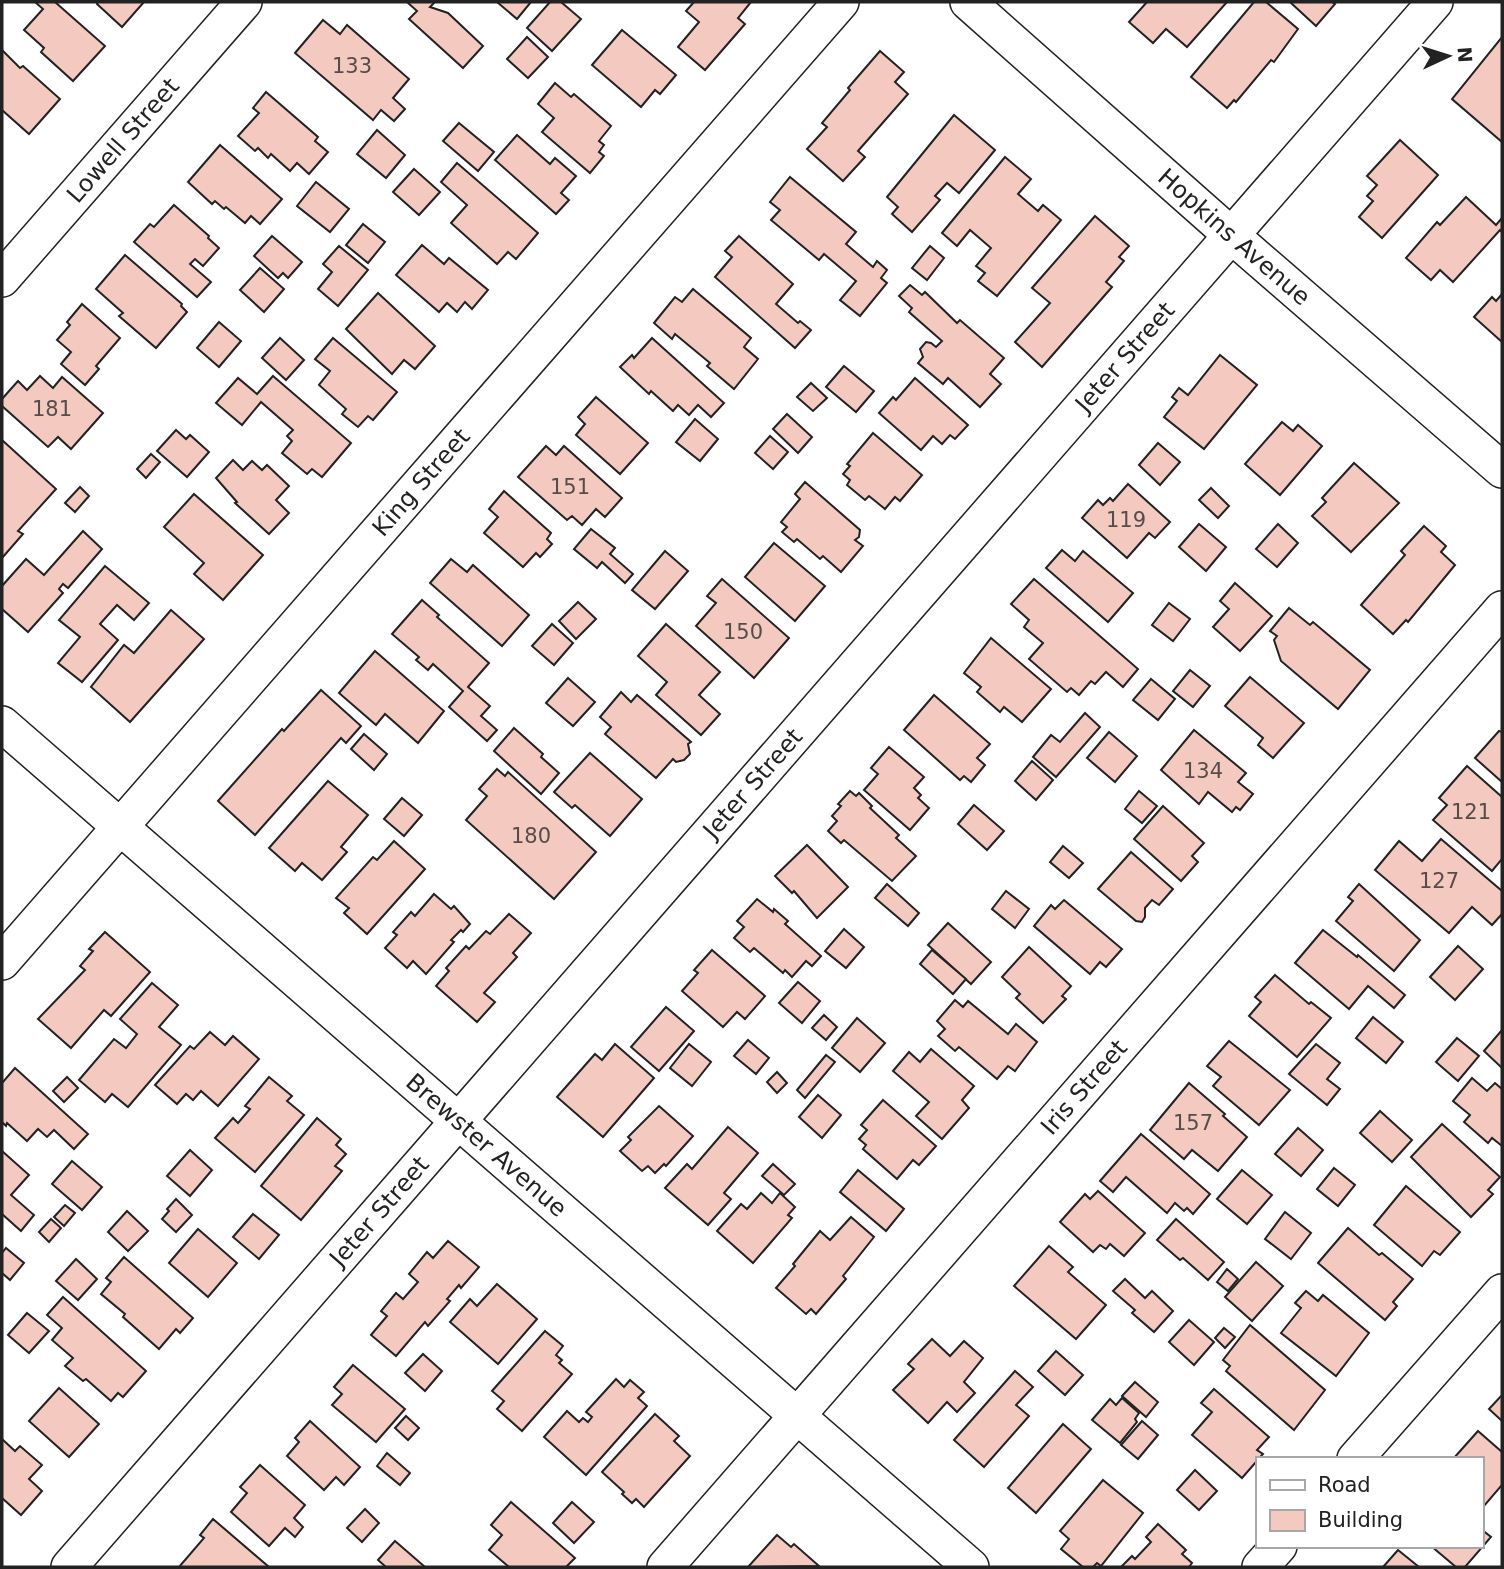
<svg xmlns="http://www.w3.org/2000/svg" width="1504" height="1569" font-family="'DejaVu Sans',sans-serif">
<rect width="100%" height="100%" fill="#fff"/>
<g fill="#f3c9c0" stroke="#222" stroke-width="2">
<path d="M 35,2 L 55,2 L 105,46 L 73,81 L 41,52 L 44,48 L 24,30 L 43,9 Z"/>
<path d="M 98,2 L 144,2 L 122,27 L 97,4 Z"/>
<path d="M 407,2 L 435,2 L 430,7 L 448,13 L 483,46 L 463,68 L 409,19 L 417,11 Z"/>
<path d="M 497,2 L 531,2 L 517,19 Z"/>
<path d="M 550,2 L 561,2 L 581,19 L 552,51 L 527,28 Z"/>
<path d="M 694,2 L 751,2 L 738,18 L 745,24 L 705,70 L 678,47 L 699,22 L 686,11 Z"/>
<path d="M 1147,2 L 1227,2 L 1187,47 L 1166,29 L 1153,43 L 1129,22 Z"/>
<path d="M 1254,2 L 1266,2 L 1298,29 L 1274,62 L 1271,60 L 1236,102 L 1234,100 L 1227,108 L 1191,77 Z"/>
<path d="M 1293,2 L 1332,2 L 1335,4 L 1316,26 L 1291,3 Z"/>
<path d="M 323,20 L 340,34 L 347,25 L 409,79 L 393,98 L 405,109 L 394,121 L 381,110 L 373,120 L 295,53 Z"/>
<path d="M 622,30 L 676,75 L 660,94 L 655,90 L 641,107 L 592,65 Z"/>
<path d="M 527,37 L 548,57 L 528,78 L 507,59 Z"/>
<path d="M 1502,37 L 1502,142 L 1452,99 Z"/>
<path d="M 2,50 L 20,68 L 23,66 L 60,99 L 29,134 L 2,110 Z"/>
<path d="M 880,51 L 904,72 L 895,82 L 908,94 L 858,151 L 865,157 L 843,181 L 807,149 L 827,127 L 822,123 L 850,90 L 848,88 Z"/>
<path d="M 555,83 L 571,97 L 574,94 L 611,126 L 599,141 L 604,145 L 599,152 L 604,156 L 590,173 L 542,132 L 554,118 L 538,104 Z"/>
<path d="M 266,92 L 318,137 L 315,141 L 328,152 L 309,174 L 297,163 L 290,171 L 271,154 L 268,158 L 258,148 L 255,151 L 238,136 L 259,113 L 253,108 Z"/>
<path d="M 954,115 L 995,150 L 959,193 L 947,183 L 935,196 L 940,200 L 912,232 L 892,214 L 898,207 L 887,197 Z"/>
<path d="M 459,123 L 494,152 L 478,171 L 443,141 Z"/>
<path d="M 377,130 L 405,155 L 386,178 L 357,154 Z"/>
<path d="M 517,135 L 550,164 L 555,158 L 576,176 L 561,193 L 569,200 L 556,214 L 495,160 Z"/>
<path d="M 1400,140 L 1438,175 L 1382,238 L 1359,217 L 1373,201 L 1367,196 L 1377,185 L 1367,176 Z"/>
<path d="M 220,145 L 282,199 L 260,224 L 251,216 L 245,223 L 226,207 L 224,209 L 215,201 L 212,204 L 188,182 Z"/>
<path d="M 1005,157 L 1031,179 L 1018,194 L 1038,211 L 1043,205 L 1061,220 L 997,296 L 978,281 L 985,273 L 976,266 L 991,248 L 970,230 L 957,246 L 942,233 Z"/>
<path d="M 457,163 L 538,233 L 516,259 L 508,252 L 497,264 L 451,223 L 467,205 L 441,182 Z"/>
<path d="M 414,169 L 440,192 L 419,215 L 393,192 Z"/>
<path d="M 790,177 L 856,232 L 846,244 L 873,267 L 877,261 L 887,270 L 881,278 L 887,283 L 860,316 L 840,300 L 856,281 L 824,254 L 819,260 L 771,220 L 780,210 L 770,202 Z"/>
<path d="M 316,182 L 349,209 L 330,232 L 297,206 Z"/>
<path d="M 1466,197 L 1496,225 L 1502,218 L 1502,232 L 1500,230 L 1453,282 L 1440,270 L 1431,280 L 1406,258 L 1437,222 L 1440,225 Z"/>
<path d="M 174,205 L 209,236 L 208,238 L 219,248 L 203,266 L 195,259 L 190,264 L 211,282 L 197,297 L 134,242 L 150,224 L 154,227 Z"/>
<path d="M 1095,216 L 1129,246 L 1119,257 L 1124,261 L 1106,282 L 1112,287 L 1042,367 L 1015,342 L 1050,303 L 1032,288 Z"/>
<path d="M 363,224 L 385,242 L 368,263 L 346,245 Z"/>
<path d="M 272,236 L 302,262 L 288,278 L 283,273 L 278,278 L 254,256 Z"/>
<path d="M 739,236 L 793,284 L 776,304 L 798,323 L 800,321 L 811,330 L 795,348 L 715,277 L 732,257 L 725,251 Z"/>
<path d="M 422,245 L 444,264 L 449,258 L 488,290 L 472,309 L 465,302 L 457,312 L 447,303 L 439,312 L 396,275 Z"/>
<path d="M 339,246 L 368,270 L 338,306 L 318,289 L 332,272 L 323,264 Z"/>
<path d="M 930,246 L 944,258 L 927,280 L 912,268 Z"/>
<path d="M 125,255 L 182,304 L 181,306 L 187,312 L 156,348 L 119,316 L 123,313 L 96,289 Z"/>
<path d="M 260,268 L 284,289 L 264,312 L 240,290 Z"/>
<path d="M 910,285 L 922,295 L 925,292 L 957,323 L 960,320 L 1004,358 L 990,374 L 1001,384 L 980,407 L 948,378 L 943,384 L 918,363 L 923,357 L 920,349 L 926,342 L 931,343 L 936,347 L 942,341 L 909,312 L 912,308 L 899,296 Z"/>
<path d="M 693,289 L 751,338 L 744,347 L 758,359 L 734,389 L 707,366 L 710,363 L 675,334 L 672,339 L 654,323 L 675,297 L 682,302 Z"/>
<path d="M 378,293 L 435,346 L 415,369 L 404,360 L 392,374 L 346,329 Z"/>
<path d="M 1502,294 L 1502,342 L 1474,317 L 1492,297 L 1496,301 Z"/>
<path d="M 82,304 L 120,338 L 96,366 L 99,369 L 85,385 L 61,364 L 71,352 L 57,340 L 70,325 L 67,322 Z"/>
<path d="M 219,322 L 241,341 L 219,367 L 197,348 Z"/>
<path d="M 280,338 L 304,360 L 286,380 L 262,358 Z"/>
<path d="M 333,338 L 397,392 L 373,420 L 368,416 L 358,427 L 342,414 L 346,409 L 319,385 L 330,371 L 315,359 Z"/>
<path d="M 652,338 L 724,403 L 711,417 L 698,405 L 689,415 L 678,405 L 673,411 L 651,391 L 649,394 L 620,367 L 632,355 L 634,358 Z"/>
<path d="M 1220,355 L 1257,385 L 1204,449 L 1164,417 L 1177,401 L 1172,397 L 1179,388 L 1188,395 Z"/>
<path d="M 844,366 L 874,391 L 856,412 L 826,387 Z"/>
<path d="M 40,376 L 53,388 L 62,377 L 103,413 L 71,449 L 58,437 L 48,447 L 2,406 L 2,399 L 18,381 L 27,390 Z"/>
<path d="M 273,376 L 351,443 L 322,477 L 312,469 L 307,474 L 282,453 L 292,441 L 287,436 L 293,430 L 261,402 L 242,425 L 216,403 L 238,378 L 257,394 Z"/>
<path d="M 915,378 L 968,425 L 955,439 L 950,435 L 942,444 L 933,436 L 921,450 L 879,413 L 893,397 L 896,400 Z"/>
<path d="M 811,383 L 827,398 L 813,411 L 797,397 Z"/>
<path d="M 596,397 L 648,443 L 620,474 L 576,435 L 585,424 L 578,417 Z"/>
<path d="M 787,414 L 812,437 L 798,453 L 773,429 Z"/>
<path d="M 695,419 L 718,439 L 700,461 L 676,442 Z"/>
<path d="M 1282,422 L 1293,431 L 1298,425 L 1322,446 L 1280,495 L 1245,464 Z"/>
<path d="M 176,430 L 186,439 L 190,435 L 209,452 L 187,477 L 157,451 Z"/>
<path d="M 873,433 L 922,475 L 900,501 L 895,497 L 885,509 L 869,496 L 865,500 L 847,485 L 850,480 L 843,474 L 850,466 L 847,464 Z"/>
<path d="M 770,436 L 788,452 L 773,469 L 755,453 Z"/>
<path d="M 2,440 L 56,489 L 18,531 L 23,534 L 2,558 Z"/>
<path d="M 1158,443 L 1180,462 L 1160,485 L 1139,465 Z"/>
<path d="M 546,446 L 556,455 L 564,446 L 622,498 L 605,517 L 596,509 L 582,525 L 572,516 L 567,520 L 518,477 Z"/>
<path d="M 151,454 L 160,462 L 146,478 L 137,469 Z"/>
<path d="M 233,460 L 243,470 L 252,461 L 262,470 L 267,465 L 289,486 L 276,500 L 289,513 L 269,534 L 235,503 L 237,502 L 216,478 Z"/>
<path d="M 1354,463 L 1399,503 L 1351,552 L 1312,516 L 1326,502 L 1322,498 Z"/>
<path d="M 805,482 L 860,530 L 859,537 L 855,540 L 863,546 L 841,572 L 823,556 L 820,559 L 797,539 L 794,542 L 782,532 L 787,527 L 781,522 L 800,499 L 795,494 Z"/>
<path d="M 1128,484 L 1170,522 L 1155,538 L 1149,533 L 1127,558 L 1082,518 L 1098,500 L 1103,505 L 1110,498 L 1113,501 Z"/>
<path d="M 80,487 L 89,496 L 75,512 L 65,503 Z"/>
<path d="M 1211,488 L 1229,506 L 1218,518 L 1199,500 Z"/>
<path d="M 504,491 L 551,533 L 547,539 L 552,544 L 540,557 L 536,553 L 523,567 L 484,533 L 498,517 L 489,509 Z"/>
<path d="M 194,494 L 263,555 L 223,600 L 194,574 L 204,563 L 164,527 Z"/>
<path d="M 1199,524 L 1226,547 L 1206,571 L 1179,547 Z"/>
<path d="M 1278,524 L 1298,543 L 1277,567 L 1256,549 Z"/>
<path d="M 1424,526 L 1446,546 L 1441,552 L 1455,565 L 1408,622 L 1406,620 L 1393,634 L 1361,605 L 1405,555 L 1401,551 Z"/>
<path d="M 591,529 L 615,548 L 610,554 L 633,574 L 625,583 L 602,562 L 597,568 L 574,549 Z"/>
<path d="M 83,531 L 102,549 L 68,588 L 63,584 L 59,589 L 63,593 L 28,632 L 2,609 L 2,586 L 26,559 L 44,575 Z"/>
<path d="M 774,543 L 825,586 L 795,621 L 745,577 Z"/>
<path d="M 1062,550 L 1075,561 L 1083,551 L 1133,593 L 1108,622 L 1046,568 Z"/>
<path d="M 665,551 L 688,571 L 655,609 L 632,590 Z"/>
<path d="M 451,559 L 467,572 L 473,565 L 529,615 L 502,646 L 430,583 Z"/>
<path d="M 105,566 L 149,603 L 134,620 L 117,605 L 100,624 L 118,640 L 82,682 L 58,663 L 80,637 L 59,620 Z"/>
<path d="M 722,579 L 789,638 L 754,678 L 696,626 L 716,603 L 707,596 Z"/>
<path d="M 1034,579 L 1138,669 L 1123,687 L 1106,672 L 1095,684 L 1091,681 L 1079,695 L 1071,688 L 1067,692 L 1029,659 L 1043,643 L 1024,627 L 1029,620 L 1011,604 Z"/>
<path d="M 1235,583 L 1272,616 L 1240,651 L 1213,627 L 1229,609 L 1220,601 Z"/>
<path d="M 422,600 L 439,615 L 437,617 L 489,663 L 468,687 L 490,706 L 481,716 L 497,730 L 487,741 L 449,707 L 463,691 L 433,664 L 428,670 L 416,660 L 419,657 L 392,634 Z"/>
<path d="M 578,602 L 596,619 L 576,639 L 559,621 Z"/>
<path d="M 1169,603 L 1190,619 L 1173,641 L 1152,625 Z"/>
<path d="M 1289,608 L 1310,625 L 1313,622 L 1370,670 L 1338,709 L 1281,661 L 1274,640 L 1277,636 L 1270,631 Z"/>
<path d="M 171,610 L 204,639 L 130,722 L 91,687 L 124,645 L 134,653 Z"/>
<path d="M 552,624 L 573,643 L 554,665 L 532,646 Z"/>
<path d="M 666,624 L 720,672 L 699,695 L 720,714 L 701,735 L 656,695 L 667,682 L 638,656 Z"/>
<path d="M 991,638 L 1051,689 L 1022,722 L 1004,707 L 1000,712 L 977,692 L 981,687 L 964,673 Z"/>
<path d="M 375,651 L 444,711 L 418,743 L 385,714 L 376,725 L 339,693 Z"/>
<path d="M 1190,670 L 1210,686 L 1193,707 L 1173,691 Z"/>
<path d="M 1250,677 L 1304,723 L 1273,758 L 1258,745 L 1263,738 L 1225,706 Z"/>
<path d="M 568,678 L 595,702 L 573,726 L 546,703 Z"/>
<path d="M 1151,679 L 1175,699 L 1158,720 L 1133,700 Z"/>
<path d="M 321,690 L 361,726 L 346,743 L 341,738 L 255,835 L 218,801 L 282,729 L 284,731 Z"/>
<path d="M 621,692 L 631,702 L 637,695 L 691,742 L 688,744 L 690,754 L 684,760 L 676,762 L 673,759 L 656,778 L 605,734 L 611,727 L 600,717 Z"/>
<path d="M 934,695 L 990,744 L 977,758 L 985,765 L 971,782 L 964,776 L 960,780 L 904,730 Z"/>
<path d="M 1085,713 L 1100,727 L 1056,777 L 1033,757 L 1051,735 L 1060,742 Z"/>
<path d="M 514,728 L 543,754 L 541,757 L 559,773 L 541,794 L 494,751 Z"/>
<path d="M 1194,730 L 1246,773 L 1238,782 L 1253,794 L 1240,810 L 1236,807 L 1232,812 L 1208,792 L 1199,804 L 1161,770 Z"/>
<path d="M 1499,731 L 1502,732 L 1502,782 L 1475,758 Z"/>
<path d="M 1109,732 L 1137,756 L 1115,782 L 1087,758 Z"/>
<path d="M 364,734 L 387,754 L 374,770 L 351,749 Z"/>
<path d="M 889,747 L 924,777 L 914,788 L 921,795 L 918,798 L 929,808 L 910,830 L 864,790 L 878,774 L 871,768 Z"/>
<path d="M 590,753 L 642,799 L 610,836 L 575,805 L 572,808 L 554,792 Z"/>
<path d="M 1032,761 L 1053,780 L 1036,800 L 1015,781 Z"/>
<path d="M 1467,766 L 1502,797 L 1502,859 L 1492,871 L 1433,820 L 1447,805 L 1439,798 Z"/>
<path d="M 497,769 L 505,776 L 508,772 L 596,852 L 554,899 L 466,820 L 487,796 L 479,789 Z"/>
<path d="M 328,781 L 368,815 L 341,847 L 347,852 L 322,880 L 302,863 L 295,871 L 269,848 Z"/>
<path d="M 850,791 L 856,796 L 859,793 L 872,806 L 870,808 L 899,835 L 896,838 L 916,856 L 892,881 L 844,840 L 841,843 L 828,831 L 837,821 L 832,816 L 841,806 L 838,804 Z"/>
<path d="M 1139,791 L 1157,806 L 1142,823 L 1125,809 Z"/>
<path d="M 402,798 L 422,815 L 404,836 L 384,819 Z"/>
<path d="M 974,805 L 1004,831 L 987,850 L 958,824 Z"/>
<path d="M 1163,806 L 1204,843 L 1192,856 L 1198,862 L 1181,881 L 1134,839 Z"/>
<path d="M 1441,839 L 1502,891 L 1502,914 L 1492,925 L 1472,907 L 1449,933 L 1375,870 L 1399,841 L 1422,861 Z"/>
<path d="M 394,841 L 425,869 L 367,934 L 344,913 L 349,908 L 336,898 L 373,857 L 377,860 Z"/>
<path d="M 807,845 L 848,887 L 817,918 L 794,891 L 792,893 L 775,876 Z"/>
<path d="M 1063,846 L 1083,863 L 1069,878 L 1050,862 Z"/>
<path d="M 1131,852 L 1173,889 L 1159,905 L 1152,900 L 1145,908 L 1145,917 L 1142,922 L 1136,921 L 1098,889 Z"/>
<path d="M 887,884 L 919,913 L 908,926 L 875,898 Z"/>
<path d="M 1359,884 L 1420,940 L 1394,971 L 1336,921 L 1353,901 L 1348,897 Z"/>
<path d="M 1006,891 L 1029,909 L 1015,928 L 992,909 Z"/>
<path d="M 434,894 L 451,909 L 454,906 L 470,924 L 463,932 L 461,930 L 451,940 L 454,942 L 426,974 L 413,961 L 407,968 L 385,948 L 397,935 L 393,932 L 411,912 L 415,916 Z"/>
<path d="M 757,899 L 773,912 L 774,909 L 788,921 L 785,924 L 821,956 L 812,966 L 806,961 L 792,977 L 785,970 L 783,973 L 754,948 L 750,952 L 734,938 L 744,927 L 737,921 Z"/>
<path d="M 1064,900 L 1122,949 L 1106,967 L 1100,962 L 1090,974 L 1034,926 L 1051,905 L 1055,909 Z"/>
<path d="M 509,914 L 531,933 L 513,953 L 517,957 L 484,993 L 495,1002 L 477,1022 L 436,986 L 449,971 L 446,968 L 466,946 L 469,949 L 486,931 L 490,934 Z"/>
<path d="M 948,923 L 991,962 L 971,984 L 928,945 Z"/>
<path d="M 844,929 L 864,947 L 846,968 L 825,951 Z"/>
<path d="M 1323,930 L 1357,957 L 1358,955 L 1405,995 L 1394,1008 L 1368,986 L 1349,1009 L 1295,963 Z"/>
<path d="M 105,932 L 150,972 L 111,1016 L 104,1010 L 71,1048 L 38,1019 L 85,970 L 80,966 L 93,951 L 89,949 Z"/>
<path d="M 1458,946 L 1483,969 L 1455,1000 L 1430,977 Z"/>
<path d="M 1029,947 L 1071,986 L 1062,996 L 1066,999 L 1043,1023 L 1016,998 L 1020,994 L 1002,977 Z"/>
<path d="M 712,950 L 765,996 L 745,1019 L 737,1012 L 723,1027 L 682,991 L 698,973 L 694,970 Z"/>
<path d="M 932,950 L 966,979 L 953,994 L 920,964 Z"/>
<path d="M 1275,975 L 1309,1004 L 1311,1002 L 1331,1018 L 1297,1057 L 1249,1016 L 1261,1002 L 1255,997 Z"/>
<path d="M 798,982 L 820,1001 L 802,1023 L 779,1003 Z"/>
<path d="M 152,983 L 178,1005 L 159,1027 L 181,1045 L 128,1107 L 112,1094 L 105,1102 L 79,1080 L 114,1039 L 126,1048 L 137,1034 L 120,1019 Z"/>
<path d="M 955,1000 L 963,1007 L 968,1001 L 1008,1034 L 1016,1024 L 1037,1042 L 1015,1071 L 1008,1066 L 997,1079 L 959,1047 L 955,1051 L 938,1036 L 945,1029 L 937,1021 Z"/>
<path d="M 666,1007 L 694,1031 L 659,1071 L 631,1047 Z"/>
<path d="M 824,1015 L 837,1027 L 826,1040 L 812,1028 Z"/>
<path d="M 1373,1017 L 1403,1042 L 1386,1063 L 1356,1038 Z"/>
<path d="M 857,1018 L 885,1043 L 860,1072 L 832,1048 Z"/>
<path d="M 1502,1030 L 1502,1068 L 1484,1051 Z"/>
<path d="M 210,1032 L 225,1045 L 233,1036 L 259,1059 L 218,1106 L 201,1091 L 193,1100 L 186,1094 L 177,1104 L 155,1085 L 190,1046 L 194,1049 Z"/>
<path d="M 1457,1038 L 1479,1056 L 1458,1081 L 1436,1062 Z"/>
<path d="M 748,1040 L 769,1058 L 756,1074 L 734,1056 Z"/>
<path d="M 1229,1041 L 1290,1090 L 1259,1125 L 1213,1086 L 1221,1077 L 1207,1066 Z"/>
<path d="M 615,1044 L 654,1078 L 603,1137 L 557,1097 L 595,1054 L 602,1060 Z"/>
<path d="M 689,1044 L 711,1062 L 692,1086 L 670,1068 Z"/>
<path d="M 1316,1044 L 1340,1063 L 1327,1079 L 1340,1089 L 1327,1105 L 1289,1074 Z"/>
<path d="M 931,1049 L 974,1086 L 962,1100 L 969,1108 L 942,1139 L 916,1116 L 929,1102 L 893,1071 L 909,1052 L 920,1062 Z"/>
<path d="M 826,1055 L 835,1062 L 805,1098 L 797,1090 Z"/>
<path d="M 15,1068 L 88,1134 L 74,1149 L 54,1130 L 47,1137 L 38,1129 L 27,1141 L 7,1123 L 6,1126 L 2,1122 L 2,1083 Z"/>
<path d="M 777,1072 L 787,1083 L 777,1093 L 767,1082 Z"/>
<path d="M 67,1077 L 78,1088 L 64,1102 L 53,1091 Z"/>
<path d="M 269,1077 L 292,1096 L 287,1101 L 304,1115 L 255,1172 L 215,1138 L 233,1118 L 238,1123 L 250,1109 L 245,1106 Z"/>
<path d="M 1472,1078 L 1487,1091 L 1495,1083 L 1502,1089 L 1502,1146 L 1492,1138 L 1488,1143 L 1464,1122 L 1470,1115 L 1453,1101 Z"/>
<path d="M 1189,1083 L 1225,1114 L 1223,1116 L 1247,1137 L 1218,1171 L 1192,1150 L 1184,1159 L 1150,1130 Z"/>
<path d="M 818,1095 L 841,1115 L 822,1138 L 799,1117 Z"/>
<path d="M 883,1100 L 936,1146 L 919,1165 L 913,1160 L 897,1179 L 863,1149 L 866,1145 L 859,1139 L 867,1130 L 861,1125 Z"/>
<path d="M 659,1106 L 693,1136 L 666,1166 L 664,1164 L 655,1173 L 648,1166 L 642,1171 L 620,1151 L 631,1140 L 628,1137 Z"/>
<path d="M 1380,1111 L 1412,1140 L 1392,1162 L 1360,1133 Z"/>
<path d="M 317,1118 L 341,1139 L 336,1145 L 346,1154 L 335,1166 L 342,1171 L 301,1220 L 261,1186 Z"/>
<path d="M 1442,1124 L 1500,1177 L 1488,1190 L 1493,1194 L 1471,1217 L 1411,1157 Z"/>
<path d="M 728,1127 L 758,1153 L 724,1193 L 731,1199 L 708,1225 L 665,1188 L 687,1164 L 692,1169 Z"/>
<path d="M 1298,1128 L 1323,1150 L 1301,1176 L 1275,1154 Z"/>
<path d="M 1141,1134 L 1210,1194 L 1193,1214 L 1187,1208 L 1184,1211 L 1175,1203 L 1167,1213 L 1126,1177 L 1113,1192 L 1100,1181 Z"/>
<path d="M 190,1150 L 212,1170 L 190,1196 L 167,1176 Z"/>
<path d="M 2,1151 L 29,1175 L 11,1195 L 34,1215 L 21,1231 L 2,1214 Z"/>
<path d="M 72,1161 L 102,1187 L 82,1210 L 52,1184 Z"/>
<path d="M 773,1164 L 795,1184 L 784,1195 L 762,1176 Z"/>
<path d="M 1334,1168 L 1355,1185 L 1338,1206 L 1317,1189 Z"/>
<path d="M 858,1170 L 904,1209 L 886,1231 L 840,1192 Z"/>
<path d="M 1242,1170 L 1272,1195 L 1247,1224 L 1217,1199 Z"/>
<path d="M 1406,1186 L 1460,1232 L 1440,1255 L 1434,1251 L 1422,1266 L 1374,1225 Z"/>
<path d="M 1098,1191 L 1145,1233 L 1124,1256 L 1110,1244 L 1106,1249 L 1100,1245 L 1093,1252 L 1060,1222 L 1085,1194 L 1090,1199 Z"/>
<path d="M 761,1193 L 772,1203 L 780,1193 L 795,1207 L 788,1215 L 792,1218 L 753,1263 L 717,1231 L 741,1204 L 747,1209 Z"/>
<path d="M 176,1199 L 192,1215 L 176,1232 L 162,1219 L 169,1211 L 167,1209 Z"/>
<path d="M 65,1205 L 75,1213 L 64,1226 L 54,1217 Z"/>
<path d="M 127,1211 L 148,1231 L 128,1251 L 108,1232 Z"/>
<path d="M 1285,1212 L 1311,1233 L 1291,1259 L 1265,1239 Z"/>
<path d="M 253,1214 L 279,1235 L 259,1259 L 233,1237 Z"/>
<path d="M 851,1217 L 874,1237 L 843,1276 L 846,1279 L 816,1314 L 811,1309 L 806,1314 L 776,1288 L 795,1266 L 793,1264 L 820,1231 L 830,1240 Z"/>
<path d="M 51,1219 L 61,1228 L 49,1242 L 39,1232 Z"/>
<path d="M 1176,1219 L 1224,1262 L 1208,1280 L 1183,1258 L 1180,1260 L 1157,1240 Z"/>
<path d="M 1348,1228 L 1379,1255 L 1382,1253 L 1413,1279 L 1393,1302 L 1397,1306 L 1385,1320 L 1318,1263 Z"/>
<path d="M 198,1229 L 237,1263 L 208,1297 L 169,1263 Z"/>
<path d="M 448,1241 L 479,1267 L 461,1288 L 459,1285 L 447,1299 L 450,1301 L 428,1326 L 425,1322 L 396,1356 L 371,1335 L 387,1316 L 381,1311 L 396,1293 L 403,1299 L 418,1282 L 409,1274 L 427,1252 L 433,1258 Z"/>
<path d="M 1049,1246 L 1073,1267 L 1068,1272 L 1106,1305 L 1076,1339 L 1014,1286 Z"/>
<path d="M 6,1248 L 24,1263 L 10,1280 L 2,1273 L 2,1253 Z"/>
<path d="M 124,1257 L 193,1318 L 180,1333 L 176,1329 L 159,1349 L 123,1317 L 125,1314 L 101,1294 L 111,1282 L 106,1278 Z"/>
<path d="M 76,1259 L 97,1279 L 78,1300 L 56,1281 Z"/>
<path d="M 1256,1262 L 1283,1286 L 1252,1321 L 1225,1297 Z"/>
<path d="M 1227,1269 L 1238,1279 L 1228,1291 L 1217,1282 Z"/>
<path d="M 1125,1279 L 1145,1298 L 1152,1291 L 1173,1311 L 1154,1332 L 1132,1313 L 1135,1310 L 1113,1291 Z"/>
<path d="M 497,1284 L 537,1319 L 498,1364 L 450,1322 L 470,1299 L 477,1306 Z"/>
<path d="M 1306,1291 L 1318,1301 L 1323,1295 L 1369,1333 L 1336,1376 L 1281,1333 L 1301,1308 L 1295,1303 Z"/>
<path d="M 63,1297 L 146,1371 L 123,1397 L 118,1393 L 111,1401 L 86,1379 L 83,1381 L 65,1366 L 73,1358 L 52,1340 L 62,1328 L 47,1315 Z"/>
<path d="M 27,1313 L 49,1331 L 29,1353 L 8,1335 Z"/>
<path d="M 1189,1320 L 1214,1342 L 1194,1365 L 1169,1342 Z"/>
<path d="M 1250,1325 L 1325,1390 L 1294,1430 L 1226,1371 L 1230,1366 L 1223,1360 Z"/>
<path d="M 1224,1328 L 1235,1337 L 1225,1348 L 1215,1338 Z"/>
<path d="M 545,1331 L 563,1346 L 556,1355 L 562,1360 L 559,1363 L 572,1374 L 522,1431 L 497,1409 L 504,1401 L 492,1391 Z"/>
<path d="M 932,1339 L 950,1356 L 964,1341 L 983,1358 L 964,1382 L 975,1393 L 957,1412 L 947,1402 L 928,1423 L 893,1390 L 914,1369 L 908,1364 Z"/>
<path d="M 1056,1351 L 1083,1375 L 1065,1395 L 1038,1371 Z"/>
<path d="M 423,1354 L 442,1371 L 425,1391 L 405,1373 Z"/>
<path d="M 353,1365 L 405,1409 L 376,1442 L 332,1405 L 342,1394 L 334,1387 Z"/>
<path d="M 1015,1371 L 1033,1387 L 1016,1405 L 1029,1416 L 984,1467 L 954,1440 Z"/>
<path d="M 616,1379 L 624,1387 L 630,1380 L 644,1392 L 638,1398 L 647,1406 L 586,1475 L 544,1437 L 567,1411 L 579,1422 L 583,1418 L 588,1422 L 592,1417 L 586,1412 Z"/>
<path d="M 1135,1382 L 1158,1402 L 1146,1417 L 1122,1396 Z"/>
<path d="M 59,1388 L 99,1424 L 69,1457 L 29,1421 Z"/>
<path d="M 1214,1389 L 1269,1437 L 1257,1450 L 1263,1454 L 1242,1478 L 1192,1435 L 1212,1412 L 1201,1403 Z"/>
<path d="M 1502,1395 L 1502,1421 L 1489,1409 Z"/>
<path d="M 1122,1398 L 1139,1413 L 1135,1419 L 1137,1422 L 1120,1443 L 1092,1420 L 1110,1399 L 1116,1405 Z"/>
<path d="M 655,1414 L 679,1436 L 674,1441 L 690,1456 L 644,1507 L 636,1499 L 632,1503 L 622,1494 L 624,1492 L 602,1472 Z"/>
<path d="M 406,1416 L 419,1428 L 408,1440 L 395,1428 Z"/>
<path d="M 310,1421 L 360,1467 L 344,1485 L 336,1477 L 324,1490 L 287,1456 L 299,1442 L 295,1438 Z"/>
<path d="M 1142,1421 L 1158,1435 L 1138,1459 L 1121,1445 Z"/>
<path d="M 1063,1424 L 1091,1449 L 1036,1513 L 1008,1488 Z"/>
<path d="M 1478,1431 L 1502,1452 L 1502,1485 L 1484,1506 L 1481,1504 L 1481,1459 L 1453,1459 Z"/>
<path d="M 2,1439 L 15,1451 L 20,1446 L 42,1465 L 29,1479 L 42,1491 L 21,1515 L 2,1498 Z"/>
<path d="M 387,1453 L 410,1473 L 400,1485 L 377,1466 Z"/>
<path d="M 260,1465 L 305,1505 L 294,1518 L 303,1527 L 295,1537 L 285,1528 L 269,1546 L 231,1512 L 247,1493 L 240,1487 Z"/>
<path d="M 1195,1470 L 1217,1491 L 1199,1510 L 1177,1490 Z"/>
<path d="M 1103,1480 L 1143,1513 L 1101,1566 L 1097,1563 L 1093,1567 L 1083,1567 L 1061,1549 L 1069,1539 L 1060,1531 Z"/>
<path d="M 511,1502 L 575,1558 L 566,1567 L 509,1567 L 489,1550 L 502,1535 L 491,1525 Z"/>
<path d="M 572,1502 L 594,1522 L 574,1543 L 553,1523 Z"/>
<path d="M 365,1509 L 379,1523 L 362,1542 L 347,1528 Z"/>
<path d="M 213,1519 L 269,1567 L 179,1567 L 204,1538 L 200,1535 Z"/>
<path d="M 1158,1524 L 1186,1550 L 1182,1554 L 1192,1563 L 1189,1567 L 1121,1567 L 1132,1556 L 1135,1559 L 1151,1542 L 1146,1537 Z"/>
<path d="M 1481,1529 L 1491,1537 L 1465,1567 L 1456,1567 L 1431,1546 L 1481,1546 Z"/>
<path d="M 777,1535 L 791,1547 L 794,1544 L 819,1566 L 748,1567 Z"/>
<path d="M 395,1541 L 425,1567 L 386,1567 L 378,1560 Z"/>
<path d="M 1398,1550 L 1419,1567 L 1383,1567 Z"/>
</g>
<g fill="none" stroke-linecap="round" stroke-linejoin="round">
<defs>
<g id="minor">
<path id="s1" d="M 968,2 L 1231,235 L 1502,470"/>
<path id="s2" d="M 2,279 L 244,2"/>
<path id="s3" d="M 2,724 L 971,1567"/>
<path id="s4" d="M 2,962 L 841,2"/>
<path d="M 1355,1459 L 1502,1292"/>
<path id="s5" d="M 69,1567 L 1435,2"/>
<path id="s6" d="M 665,1567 L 1502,609"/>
<path d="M 1260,1567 L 1279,1546"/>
</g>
</defs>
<use href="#minor" stroke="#222" stroke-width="38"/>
<use href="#minor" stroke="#fff" stroke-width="35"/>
</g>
<g text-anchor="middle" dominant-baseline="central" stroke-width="5" stroke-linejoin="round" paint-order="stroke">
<g font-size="21" fill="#564c4a">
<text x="352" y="66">133</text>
<text x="52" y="409">181</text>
<text x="570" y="487">151</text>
<text x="1126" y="520">119</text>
<text x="743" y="632">150</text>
<text x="1203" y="771">134</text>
<text x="1471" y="812">121</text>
<text x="531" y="836">180</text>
<text x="1439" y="881">127</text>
<text x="1193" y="1123">157</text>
</g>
<g font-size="24" fill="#222" stroke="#fff">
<text stroke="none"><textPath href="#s2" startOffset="184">Lowell Street</textPath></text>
<text stroke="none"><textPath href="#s1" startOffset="355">Hopkins Avenue</textPath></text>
<text stroke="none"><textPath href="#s5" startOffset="1606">Jeter Street</textPath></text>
<text stroke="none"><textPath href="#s4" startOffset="637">King Street</textPath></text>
<text stroke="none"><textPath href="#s5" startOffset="1040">Jeter Street</textPath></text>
<text stroke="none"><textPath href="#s6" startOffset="637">Iris Street</textPath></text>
<text stroke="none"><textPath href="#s3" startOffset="642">Brewster Avenue</textPath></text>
<text stroke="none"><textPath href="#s5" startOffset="472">Jeter Street</textPath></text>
</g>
</g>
<rect width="1504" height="1569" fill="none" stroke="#222222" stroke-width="7"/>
<rect x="1256" y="1457" width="228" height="91" fill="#ffffff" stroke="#a7a7a7" stroke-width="2"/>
<rect x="1270" y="1480" width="35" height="10" fill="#ffffff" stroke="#a7a7a7" stroke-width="2"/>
<text x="1318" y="1492" font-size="21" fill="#222222">Road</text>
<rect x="1270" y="1510" width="35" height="21" fill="#f3c9c0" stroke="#a7a7a7" stroke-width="2"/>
<text x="1318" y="1527" font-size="21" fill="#222222">Building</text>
<g transform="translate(1448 56) rotate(86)" stroke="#ffffff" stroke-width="5" paint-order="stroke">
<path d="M0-5L12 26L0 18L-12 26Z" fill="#222222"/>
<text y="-10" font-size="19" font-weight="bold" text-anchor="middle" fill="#222222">N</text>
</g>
</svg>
